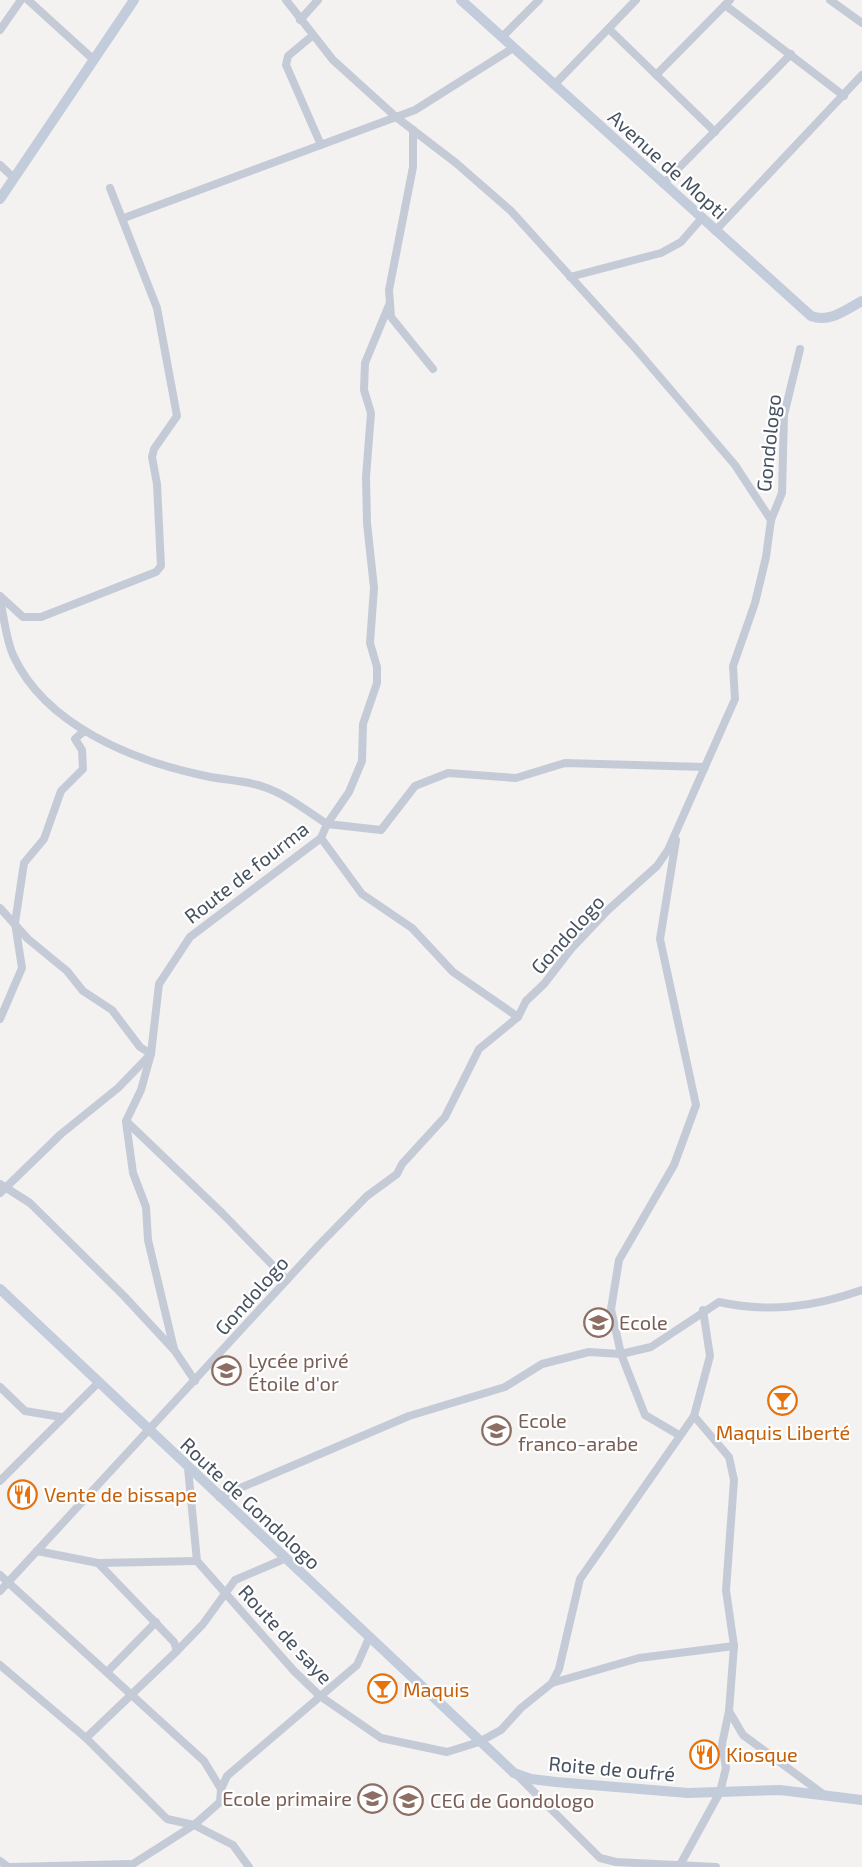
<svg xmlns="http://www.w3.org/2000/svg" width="862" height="1867" font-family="'Exo 2',sans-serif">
<rect width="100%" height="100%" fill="#f4f1f1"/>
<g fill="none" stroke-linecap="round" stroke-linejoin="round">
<g stroke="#c4cbd7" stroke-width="8">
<path d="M 28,0 L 94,60"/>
<path d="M 286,0 L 333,60 L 396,117 L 456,163 L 511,211 L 635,348 L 735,465 L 771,520"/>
<path d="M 830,0 L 862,23"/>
<path d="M 725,5 L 844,96"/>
<path d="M 300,20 L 318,0"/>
<path d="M 609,29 L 715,132"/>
<path d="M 0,30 L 21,0"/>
<path d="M 312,36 L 288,56 L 286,65 L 321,145"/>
<path d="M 502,37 L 539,0"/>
<path d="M 656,75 L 730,0"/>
<path d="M 554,85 L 636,0"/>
<path d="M 413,130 L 413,167 L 389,290 L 391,317 L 433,369"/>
<path d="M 0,165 L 14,178"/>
<path d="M 663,184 L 791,54"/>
<path d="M 124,218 L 415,110 L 513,48"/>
<path d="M 715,231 L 862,75"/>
<path d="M 570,277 L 661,253 L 681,242 L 701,219"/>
<path d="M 0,596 L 23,617 L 41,617 L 156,572 L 161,566 L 157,484 L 152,457 L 154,449 L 177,416 L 157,308 L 110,188"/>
<path d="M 0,599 C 4,617 6,641 14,657 C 46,725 132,760 201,775 C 221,780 245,780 264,787 C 286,794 308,812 327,824 L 349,792 L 362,761 L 363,724 L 377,683 L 377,667 L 370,643 L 374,588 L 367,523 L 366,477 L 371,413 L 364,390 L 365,363 L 389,305"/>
<path d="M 321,838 L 362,894 L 412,928 L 453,972 L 518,1017"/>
<path d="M 676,840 L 660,939 L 696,1105 L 674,1165 L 619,1260 L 611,1309 L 621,1354 L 645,1415 L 679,1435"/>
<path d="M 0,908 L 28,939 L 67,971 L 83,991 L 112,1010 L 140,1047 L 151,1054"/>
<path d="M 0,1019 L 22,968 L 15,923 L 24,863 L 44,839 L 61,791 L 83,769 L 82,750 L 75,739 L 83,732"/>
<path d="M 126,1122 L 133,1173 L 146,1207 L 148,1240 L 174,1349"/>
<path d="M 0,1184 L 30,1203 L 124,1296 L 175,1351 L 195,1381"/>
<path d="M 0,1193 L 61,1134 L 118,1088 L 149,1056"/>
<path d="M 287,1280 L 222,1213 L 126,1121 L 141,1090 L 151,1054 L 159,984 L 190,937 L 321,838 L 327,824 L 381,830 L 415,786 L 448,773 L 516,778 L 565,763 L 705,767"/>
<path d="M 703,1310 L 710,1356 L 694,1416 L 729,1457 L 734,1480 L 726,1590 L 734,1646 L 729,1711 L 743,1735 L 823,1794"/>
<path d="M 0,1387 L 25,1411 L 61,1417"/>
<path d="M 188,1468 L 197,1561 L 294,1671 L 320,1696 L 381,1738 L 447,1752 L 479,1742 L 501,1730 L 521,1708 L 552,1683 L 639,1658 L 734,1646"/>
<path d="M 0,1481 L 98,1383"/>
<path d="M 219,1497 L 409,1416 L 505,1387 L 542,1364 L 589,1352 L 621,1354 L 651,1347 L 719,1302 C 769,1313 814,1307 862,1290"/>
<path d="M 37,1551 L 98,1563 L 174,1642 L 177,1651 L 86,1738"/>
<path d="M 98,1563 L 197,1561"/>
<path d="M 0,1575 L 204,1761 L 221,1789 L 220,1802 L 194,1825 L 167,1819 L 86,1738 L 0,1665"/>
<path d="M 0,1591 L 319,1245 L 367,1196 L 397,1174 L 402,1164 L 445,1117 L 479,1049 L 518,1017 L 526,1001 L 544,984 L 571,949 L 608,910 L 657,866 L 668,850 L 735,699 L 733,666 L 755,603 L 766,557 L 771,520 L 782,493 L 784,415 L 800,349"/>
<path d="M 177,1651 L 203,1624 L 235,1580 L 284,1559"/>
<path d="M 107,1672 L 156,1622"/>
<path d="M 552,1683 L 559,1669 L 580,1579 L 694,1416"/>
<path d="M 517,1775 L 600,1858 L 616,1862 L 716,1867"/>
<path d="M 221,1789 L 227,1776 L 357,1665 L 369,1638"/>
<path d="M 0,1861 L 8,1867"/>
<path d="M 680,1865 L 720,1792 L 726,1768 L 722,1744 L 729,1711"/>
<path d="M 10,1867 L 129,1864"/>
<path d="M 128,1867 L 194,1825 L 233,1845 L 249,1867"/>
</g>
<g stroke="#c3ccdb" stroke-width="10">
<path d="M 461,0 L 811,316 C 830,323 845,310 862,301"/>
<path d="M 0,199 L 134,0"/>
<path d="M 0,1289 L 514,1773 L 531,1779 L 556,1782 L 688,1793 L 780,1790 L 862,1800"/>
</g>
</g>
<defs>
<symbol id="school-ring" viewBox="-11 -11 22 22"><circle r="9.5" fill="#fff" stroke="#8d6e63" stroke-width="1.5"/><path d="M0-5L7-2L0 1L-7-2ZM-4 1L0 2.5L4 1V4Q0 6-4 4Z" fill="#8d6e63"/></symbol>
<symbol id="university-ring" viewBox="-11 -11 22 22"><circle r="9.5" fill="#fff" stroke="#8d6e63" stroke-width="1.5"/><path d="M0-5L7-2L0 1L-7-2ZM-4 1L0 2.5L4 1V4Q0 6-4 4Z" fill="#8d6e63"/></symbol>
<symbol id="bar-ring" viewBox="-11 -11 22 22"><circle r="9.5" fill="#fff" stroke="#e8710a" stroke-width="1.5"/><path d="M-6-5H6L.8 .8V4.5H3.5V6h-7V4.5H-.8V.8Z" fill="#e8710a"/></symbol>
<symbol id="restaurant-ring" viewBox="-11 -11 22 22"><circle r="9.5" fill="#fff" stroke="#e8710a" stroke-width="1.5"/><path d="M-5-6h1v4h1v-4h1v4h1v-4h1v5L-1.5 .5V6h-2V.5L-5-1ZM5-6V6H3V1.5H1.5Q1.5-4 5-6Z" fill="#e8710a"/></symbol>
</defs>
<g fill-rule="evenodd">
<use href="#school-ring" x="582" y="1306" width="33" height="33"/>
<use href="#university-ring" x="210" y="1354" width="33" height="33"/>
<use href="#bar-ring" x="766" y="1384" width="33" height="33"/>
<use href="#school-ring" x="480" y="1414" width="33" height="33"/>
<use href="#restaurant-ring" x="6" y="1478" width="33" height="33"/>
<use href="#bar-ring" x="366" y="1672" width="33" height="33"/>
<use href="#restaurant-ring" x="688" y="1738" width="33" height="33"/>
<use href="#school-ring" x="356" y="1782" width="33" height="33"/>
<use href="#university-ring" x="392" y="1784" width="33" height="33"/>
</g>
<g text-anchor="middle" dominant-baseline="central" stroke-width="4.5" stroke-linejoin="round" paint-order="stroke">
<g font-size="20" fill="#475260" stroke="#fff">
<text transform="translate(668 164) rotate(42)">Avenue de Mopti</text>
<text transform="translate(768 443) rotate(-84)">Gondologo</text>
<text transform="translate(246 872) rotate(-38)">Route de fourma</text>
<text transform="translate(567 934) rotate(-48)">Gondologo</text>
<text transform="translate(251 1295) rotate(-48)">Gondologo</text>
<text transform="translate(251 1503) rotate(43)">Route de Gondologo</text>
<text transform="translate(286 1634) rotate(47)">Route de saye</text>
<text transform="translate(612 1768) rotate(5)">Roite de oufré</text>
</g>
<g font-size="20" fill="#785e54" stroke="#fff" text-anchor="start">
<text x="619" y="1322">Ecole</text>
<text x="248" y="1360">Lycée privé<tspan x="248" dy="23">Étoile d'or</tspan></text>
<text x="518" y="1420">Ecole<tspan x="518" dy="23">franco-arabe</tspan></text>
<text x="352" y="1798" text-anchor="end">Ecole primaire</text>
<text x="430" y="1800">CEG de Gondologo</text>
</g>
<g font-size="20" fill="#c56008" stroke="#fff" text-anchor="start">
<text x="783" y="1432" text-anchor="middle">Maquis Liberté</text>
<text x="44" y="1494">Vente de bissape</text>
<text x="403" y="1689">Maquis</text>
<text x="726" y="1754">Kiosque</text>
</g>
</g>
</svg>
